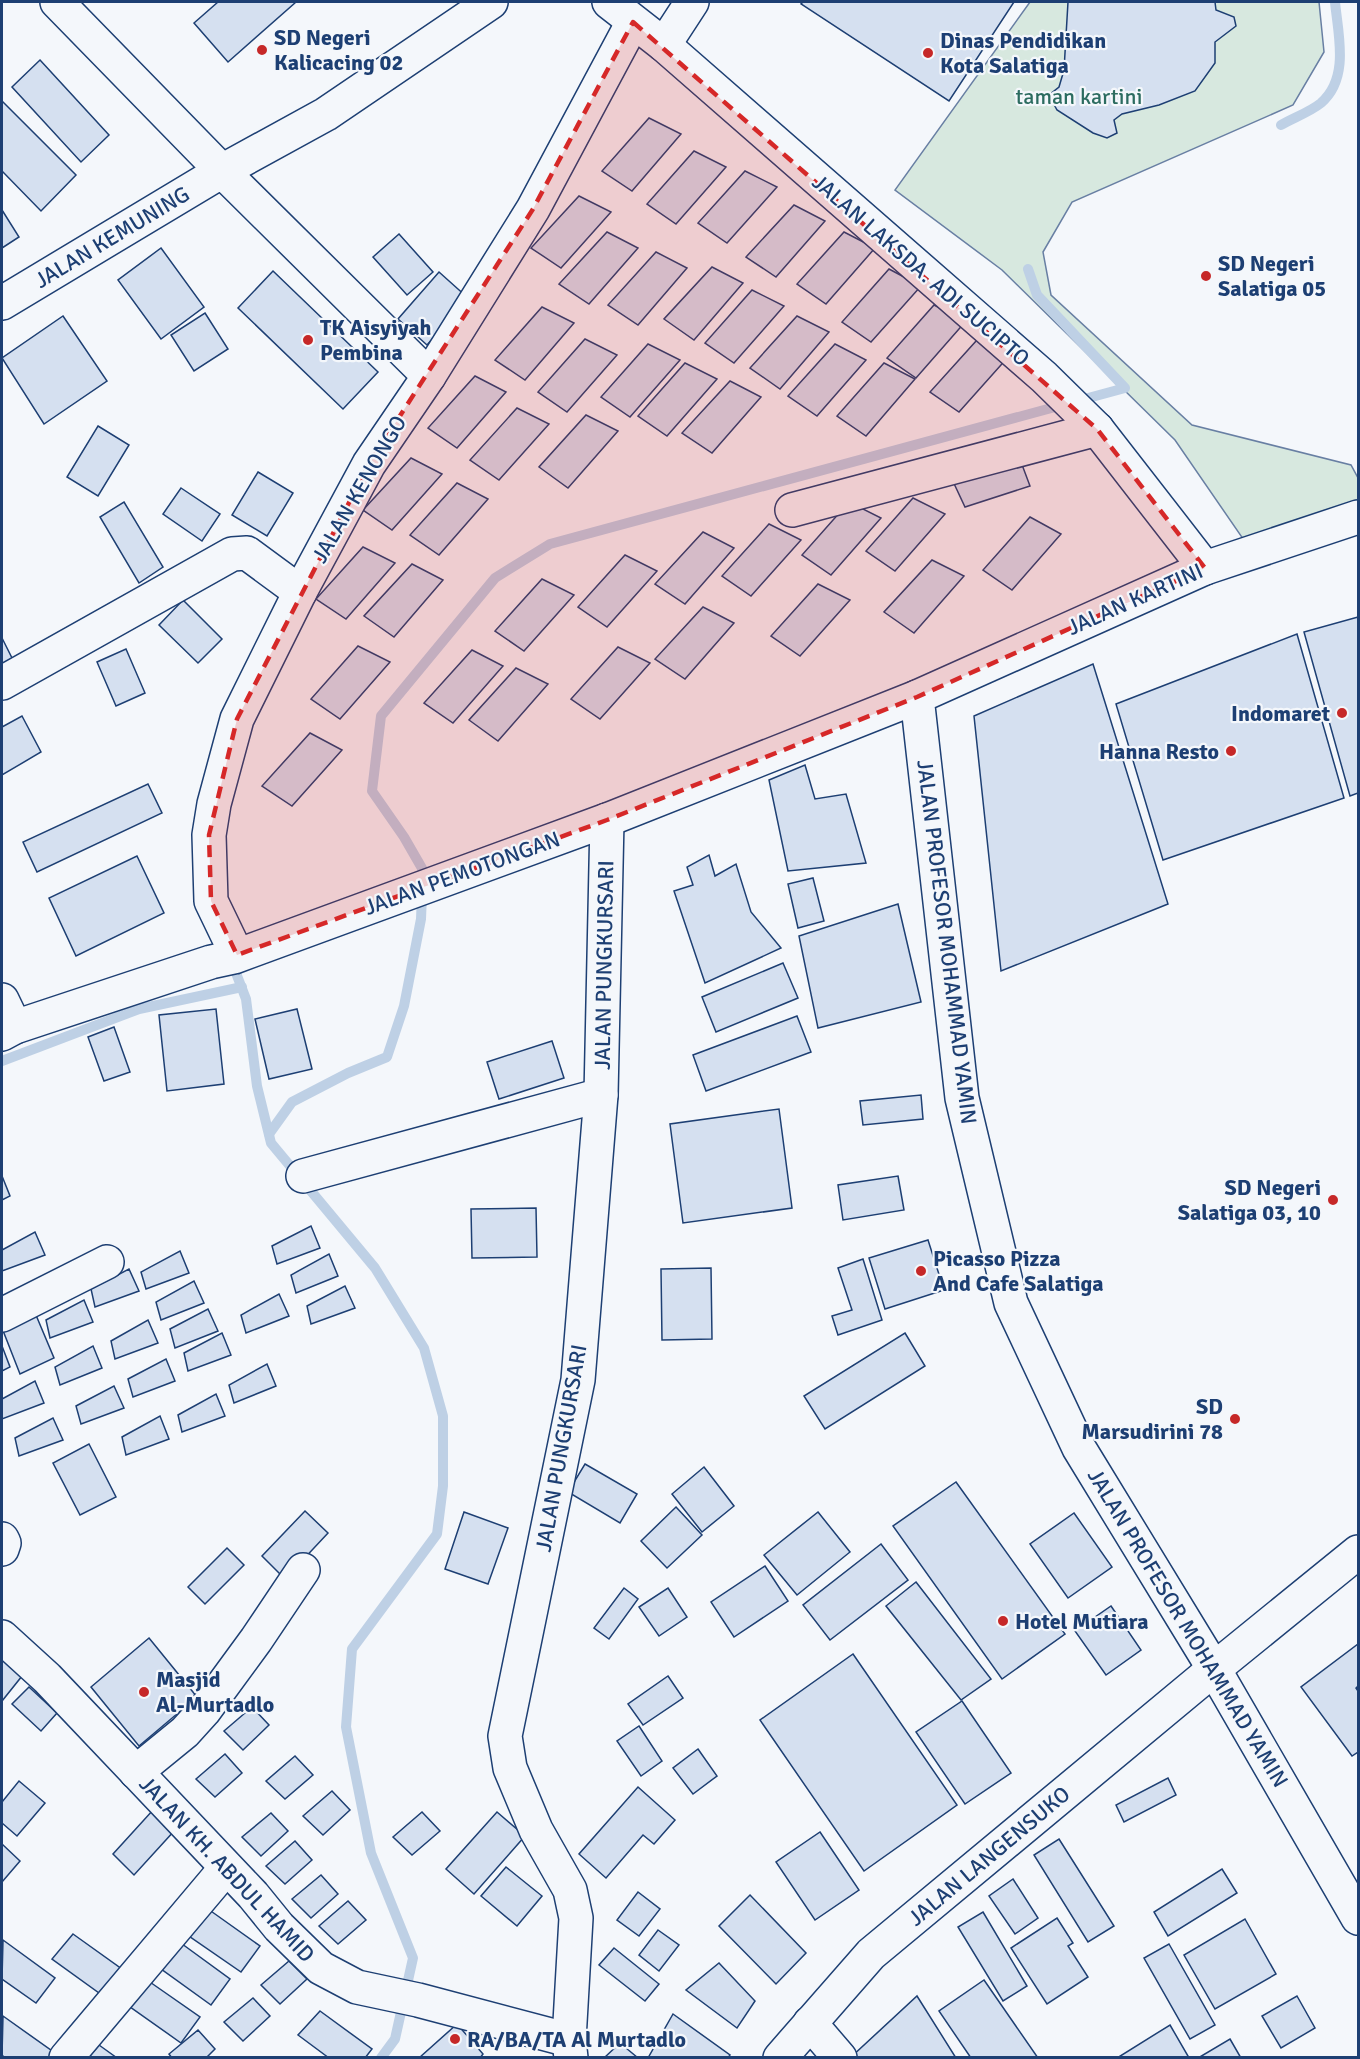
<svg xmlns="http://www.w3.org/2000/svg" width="1360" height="2059" font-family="Signika,sans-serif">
<rect width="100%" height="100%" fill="#f4f7fb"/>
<path fill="#d7e8df" stroke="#687fa3" stroke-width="1.5" d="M 1030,2 L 1319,2 L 1324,52 L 1293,105 L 1072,202 L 1043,252 L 1051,295 L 1192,425 L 1351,465 L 1358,478 L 1358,520 L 1250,549 L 1175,440 L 1002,270 L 895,190 Z"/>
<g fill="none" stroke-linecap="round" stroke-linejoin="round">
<g stroke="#bed0e5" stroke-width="10">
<path d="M 1281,125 C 1293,118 1310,112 1321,103 C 1350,78 1338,34 1335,2"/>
<path d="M 231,960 L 246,999 L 257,1086 L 271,1143 L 375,1268 L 424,1348 L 443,1416 L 443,1486 L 437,1534 L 352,1649 L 346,1727 L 371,1853 L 413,1958 L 395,2039 L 381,2058"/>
<path d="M 2,1061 L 139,1009 L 242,987"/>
<path d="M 269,1134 L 292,1102 L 348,1073 L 387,1057 L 404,1006 L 421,919 L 423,870 L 404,837 L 372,791 L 381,716 L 495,578 L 550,544 L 1125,388 L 1037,295 L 1028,269"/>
</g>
</g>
<g fill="#d5e0f0" stroke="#1d3f73" stroke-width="1.5">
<path d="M 218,2 L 296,2 L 228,62 L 194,23 Z"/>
<path d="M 803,2 L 1014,2 L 949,101 L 801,4 Z"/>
<path d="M 1068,2 L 1215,2 L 1216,10 L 1234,17 L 1236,26 L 1215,42 L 1215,63 L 1195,91 L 1159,105 L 1122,114 L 1114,120 L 1117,133 L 1107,138 L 1093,133 L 1057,110 L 1049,95 L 1059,87 L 1064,70 Z"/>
<path d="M 40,60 L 109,135 L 81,162 L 12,87 Z"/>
<path d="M 2,101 L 76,175 L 41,211 L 2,171 Z"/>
<path d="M 649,118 L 681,134 L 632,191 L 602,171 Z"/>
<path d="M 694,151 L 726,167 L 676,224 L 647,204 Z"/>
<path d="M 745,171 L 777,187 L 727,243 L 698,223 Z"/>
<path d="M 579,196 L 611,212 L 561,268 L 531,248 Z"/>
<path d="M 794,205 L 825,221 L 776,277 L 746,257 Z"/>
<path d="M 2,210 L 19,237 L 2,248 Z"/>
<path d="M 607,232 L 638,248 L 589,304 L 559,284 Z"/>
<path d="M 844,232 L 875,248 L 826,304 L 797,284 Z"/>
<path d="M 399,234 L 433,272 L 407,295 L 373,257 Z"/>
<path d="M 161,248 L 204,307 L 161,339 L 118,280 Z"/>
<path d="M 656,252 L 687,268 L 638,325 L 608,305 Z"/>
<path d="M 712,267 L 743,283 L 694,340 L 664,319 Z"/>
<path d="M 889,269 L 921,286 L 871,342 L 842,322 Z"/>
<path d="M 273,271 L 378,372 L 343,409 L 238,308 Z"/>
<path d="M 439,272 L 468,298 L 427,345 L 398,319 Z"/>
<path d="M 752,290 L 784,306 L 734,363 L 705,343 Z"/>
<path d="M 934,305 L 966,321 L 916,378 L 887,358 Z"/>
<path d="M 542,307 L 574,323 L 525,380 L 495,360 Z"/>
<path d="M 205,313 L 228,349 L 194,371 L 171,335 Z"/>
<path d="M 63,316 L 107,381 L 44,424 L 2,358 Z"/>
<path d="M 797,316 L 829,332 L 780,389 L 750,368 Z"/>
<path d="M 585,339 L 617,355 L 567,412 L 538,392 Z"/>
<path d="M 977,340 L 1009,356 L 959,412 L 930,392 Z"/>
<path d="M 648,344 L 680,360 L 630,417 L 601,397 Z"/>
<path d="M 835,344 L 866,360 L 817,416 L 788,396 Z"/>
<path d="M 685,363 L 717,379 L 667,436 L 638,416 Z"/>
<path d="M 884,363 L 915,379 L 866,436 L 837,416 Z"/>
<path d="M 475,376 L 506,392 L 457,448 L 428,428 Z"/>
<path d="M 730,381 L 761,397 L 712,453 L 682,433 Z"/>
<path d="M 517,408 L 549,424 L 499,480 L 470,460 Z"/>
<path d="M 586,415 L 618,431 L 568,488 L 539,467 Z"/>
<path d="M 98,426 L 129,445 L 98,496 L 67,477 Z"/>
<path d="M 1018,454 L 1030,486 L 965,507 L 950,475 Z"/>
<path d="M 411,458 L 442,474 L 392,530 L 363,510 Z"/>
<path d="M 258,472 L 293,493 L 267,536 L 232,515 Z"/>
<path d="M 457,483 L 488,499 L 439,555 L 410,535 Z"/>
<path d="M 181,488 L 220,514 L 202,541 L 163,514 Z"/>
<path d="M 913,498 L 945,514 L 895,571 L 866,551 Z"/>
<path d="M 124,502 L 163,567 L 139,583 L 100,517 Z"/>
<path d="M 849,502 L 881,518 L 831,575 L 802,555 Z"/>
<path d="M 1030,517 L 1061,534 L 1012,590 L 983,570 Z"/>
<path d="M 769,524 L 801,540 L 751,596 L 722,576 Z"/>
<path d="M 703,532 L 734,548 L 685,604 L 655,584 Z"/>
<path d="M 363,547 L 395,563 L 346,619 L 316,599 Z"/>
<path d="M 625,555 L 657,571 L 607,627 L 578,607 Z"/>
<path d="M 932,560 L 964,576 L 914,633 L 884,612 Z"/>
<path d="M 412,564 L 443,580 L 394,637 L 364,616 Z"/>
<path d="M 542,579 L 574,595 L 524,651 L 495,631 Z"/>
<path d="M 818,584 L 850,600 L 800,656 L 771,636 Z"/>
<path d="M 183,600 L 222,639 L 198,663 L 159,625 Z"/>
<path d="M 703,607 L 734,623 L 685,679 L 655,659 Z"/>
<path d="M 1358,617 L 1358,793 L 1350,796 L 1304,632 Z"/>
<path d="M 1297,634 L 1344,798 L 1163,860 L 1116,704 Z"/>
<path d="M 2,638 L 17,668 L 2,677 Z"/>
<path d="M 358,646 L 390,662 L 340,719 L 311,699 Z"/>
<path d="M 618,647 L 650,663 L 600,719 L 571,699 Z"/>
<path d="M 126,649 L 145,693 L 116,706 L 97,662 Z"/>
<path d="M 472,650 L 503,666 L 453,723 L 424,703 Z"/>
<path d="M 1093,664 L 1168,904 L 1001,971 L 974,716 Z"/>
<path d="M 516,668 L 548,684 L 498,741 L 469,720 Z"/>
<path d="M 22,716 L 41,752 L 2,775 L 2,727 Z"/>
<path d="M 310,733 L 342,750 L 292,806 L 262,786 Z"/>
<path d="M 805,765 L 815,799 L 846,794 L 866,863 L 788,871 L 769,780 Z"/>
<path d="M 148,784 L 162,813 L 37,872 L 23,842 Z"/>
<path d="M 709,855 L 715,876 L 736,864 L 751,912 L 781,948 L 705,983 L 674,891 L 693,885 L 687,867 Z"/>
<path d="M 137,856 L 164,913 L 76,956 L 49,898 Z"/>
<path d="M 813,878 L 824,921 L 798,928 L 788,884 Z"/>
<path d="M 898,904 L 921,1002 L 818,1028 L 799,936 Z"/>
<path d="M 783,963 L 798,998 L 716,1032 L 702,997 Z"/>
<path d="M 216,1009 L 224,1084 L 167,1091 L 159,1015 Z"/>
<path d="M 297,1009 L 312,1069 L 269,1079 L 255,1019 Z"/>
<path d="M 797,1016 L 811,1052 L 706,1091 L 693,1055 Z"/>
<path d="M 114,1027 L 130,1072 L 104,1081 L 88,1037 Z"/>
<path d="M 552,1041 L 564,1078 L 499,1099 L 487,1062 Z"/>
<path d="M 921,1095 L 923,1119 L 863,1125 L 860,1101 Z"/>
<path d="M 779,1109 L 792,1208 L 683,1223 L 670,1124 Z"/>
<path d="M 2,1176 L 10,1196 L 2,1200 Z"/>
<path d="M 898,1176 L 904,1210 L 843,1220 L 838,1185 Z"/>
<path d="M 536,1208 L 537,1257 L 472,1258 L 471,1209 Z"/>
<path d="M 311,1226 L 320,1248 L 277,1264 L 272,1246 Z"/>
<path d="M 35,1232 L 45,1255 L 2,1271 L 2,1250 Z"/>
<path d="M 928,1240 L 944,1290 L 885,1309 L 869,1258 Z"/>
<path d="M 180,1251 L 189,1273 L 146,1289 L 141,1272 Z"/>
<path d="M 329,1254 L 338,1276 L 296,1293 L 291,1275 Z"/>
<path d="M 863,1259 L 882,1320 L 838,1335 L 832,1316 L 852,1310 L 838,1268 Z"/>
<path d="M 711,1268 L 712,1339 L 662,1340 L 661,1269 Z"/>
<path d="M 129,1269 L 139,1291 L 95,1307 L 91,1289 Z"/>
<path d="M 194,1281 L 204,1303 L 161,1320 L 156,1302 Z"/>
<path d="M 345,1286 L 355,1308 L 311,1324 L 307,1306 Z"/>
<path d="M 279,1294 L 289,1316 L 246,1333 L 241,1315 Z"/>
<path d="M 84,1300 L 93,1322 L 50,1338 L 46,1320 Z"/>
<path d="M 33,1308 L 54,1358 L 20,1374 L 2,1328 Z"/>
<path d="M 208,1309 L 218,1331 L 175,1348 L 170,1329 Z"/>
<path d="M 148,1320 L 158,1343 L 115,1359 L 111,1341 Z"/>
<path d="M 222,1333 L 231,1355 L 188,1371 L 184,1353 Z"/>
<path d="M 905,1333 L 925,1366 L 825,1429 L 804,1396 Z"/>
<path d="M 2,1346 L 10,1367 L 2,1371 Z"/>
<path d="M 93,1346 L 102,1368 L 60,1385 L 55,1367 Z"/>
<path d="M 166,1359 L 175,1381 L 133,1397 L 128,1379 Z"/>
<path d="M 267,1364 L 276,1386 L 234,1403 L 229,1385 Z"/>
<path d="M 35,1381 L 44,1403 L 2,1419 L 2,1399 Z"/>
<path d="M 114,1386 L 124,1408 L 81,1424 L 76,1406 Z"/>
<path d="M 216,1394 L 225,1416 L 182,1432 L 178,1415 Z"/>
<path d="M 160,1416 L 169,1439 L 126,1455 L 122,1437 Z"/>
<path d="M 53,1418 L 63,1440 L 19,1456 L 15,1438 Z"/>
<path d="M 89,1444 L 116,1497 L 80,1515 L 53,1463 Z"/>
<path d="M 585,1464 L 637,1494 L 620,1523 L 568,1492 Z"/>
<path d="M 704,1467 L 734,1506 L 702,1532 L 672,1494 Z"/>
<path d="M 956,1482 L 1065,1634 L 1002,1679 L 893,1526 Z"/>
<path d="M 676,1507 L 702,1535 L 667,1568 L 641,1541 Z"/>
<path d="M 305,1511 L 328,1533 L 285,1579 L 262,1556 Z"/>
<path d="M 464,1512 L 508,1528 L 488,1584 L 445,1569 Z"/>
<path d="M 818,1512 L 850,1552 L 797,1595 L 764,1555 Z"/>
<path d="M 1074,1513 L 1112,1567 L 1068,1598 L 1030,1544 Z"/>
<path d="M 881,1544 L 908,1580 L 830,1640 L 803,1605 Z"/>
<path d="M 227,1548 L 244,1565 L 205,1604 L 188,1587 Z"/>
<path d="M 765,1566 L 788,1601 L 734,1637 L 711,1602 Z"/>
<path d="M 916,1582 L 991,1679 L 961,1700 L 886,1606 Z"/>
<path d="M 624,1588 L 638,1599 L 609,1639 L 594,1628 Z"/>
<path d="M 668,1588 L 687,1617 L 659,1636 L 639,1607 Z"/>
<path d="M 1111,1606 L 1141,1650 L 1106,1675 L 1075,1631 Z"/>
<path d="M 149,1638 L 197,1697 L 139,1746 L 91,1687 Z"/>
<path d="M 1358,1644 L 1358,1686 L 1356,1688 L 1358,1691 L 1358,1752 L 1352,1756 L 1301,1687 Z"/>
<path d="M 2,1651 L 26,1671 L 2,1701 Z"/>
<path d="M 853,1654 L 957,1805 L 864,1871 L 760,1720 Z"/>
<path d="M 668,1676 L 683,1698 L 643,1725 L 628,1704 Z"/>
<path d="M 29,1687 L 57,1713 L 41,1731 L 12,1704 Z"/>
<path d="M 962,1701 L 1011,1773 L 965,1804 L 916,1732 Z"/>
<path d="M 252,1707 L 269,1725 L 243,1750 L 224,1731 Z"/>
<path d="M 639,1726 L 662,1761 L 641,1776 L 617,1741 Z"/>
<path d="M 698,1749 L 717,1776 L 693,1794 L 673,1768 Z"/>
<path d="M 225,1754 L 242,1773 L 215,1797 L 196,1779 Z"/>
<path d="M 295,1756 L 313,1775 L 285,1799 L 266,1781 Z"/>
<path d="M 1168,1778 L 1176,1795 L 1124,1822 L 1116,1805 Z"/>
<path d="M 19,1781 L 45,1803 L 17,1836 L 2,1823 L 2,1802 Z"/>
<path d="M 638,1787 L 675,1820 L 654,1844 L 643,1835 L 606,1878 L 579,1854 Z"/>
<path d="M 332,1791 L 350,1810 L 323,1835 L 303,1816 Z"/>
<path d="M 153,1810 L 175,1830 L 134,1875 L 113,1854 Z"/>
<path d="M 422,1812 L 440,1831 L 412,1855 L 393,1837 Z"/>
<path d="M 497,1812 L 525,1836 L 474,1894 L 446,1869 Z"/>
<path d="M 271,1813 L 288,1831 L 261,1856 L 242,1837 Z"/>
<path d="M 820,1832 L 859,1890 L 815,1920 L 776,1862 Z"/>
<path d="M 1059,1839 L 1114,1926 L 1088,1942 L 1034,1855 Z"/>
<path d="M 295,1841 L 312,1860 L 285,1884 L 266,1866 Z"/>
<path d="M 2,1844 L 20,1861 L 2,1882 Z"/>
<path d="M 506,1867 L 542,1896 L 517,1926 L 481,1896 Z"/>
<path d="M 1222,1869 L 1237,1893 L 1168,1936 L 1154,1912 Z"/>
<path d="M 321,1875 L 338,1894 L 311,1918 L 292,1899 Z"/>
<path d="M 1013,1879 L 1038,1918 L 1015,1934 L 989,1896 Z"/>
<path d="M 638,1892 L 660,1909 L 639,1936 L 617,1920 Z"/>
<path d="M 750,1895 L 806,1953 L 776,1984 L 719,1926 Z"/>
<path d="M 348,1901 L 366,1920 L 338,1944 L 319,1926 Z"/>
<path d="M 208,1909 L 260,1946 L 241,1972 L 186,1934 Z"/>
<path d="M 983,1912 L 1027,1986 L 1003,2001 L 958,1927 Z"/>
<path d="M 1057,1918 L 1073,1943 L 1068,1946 L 1088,1977 L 1047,2004 L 1011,1948 Z"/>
<path d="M 1245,1919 L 1276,1974 L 1215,2009 L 1184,1955 Z"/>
<path d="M 658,1930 L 679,1945 L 659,1971 L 639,1955 Z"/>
<path d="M 73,1934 L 126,1972 L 106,1998 L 52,1959 Z"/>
<path d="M 3,1940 L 55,1978 L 36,2003 L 2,1979 Z"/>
<path d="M 178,1941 L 230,1979 L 211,2005 L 157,1966 Z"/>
<path d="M 1169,1944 L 1215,2025 L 1190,2039 L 1144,1958 Z"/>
<path d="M 614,1948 L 659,1984 L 645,2001 L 599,1965 Z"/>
<path d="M 289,1961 L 307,1979 L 280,2004 L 261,1985 Z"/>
<path d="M 719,1963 L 755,2001 L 737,2028 L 686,1990 Z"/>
<path d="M 147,1980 L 200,2017 L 181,2043 L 126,2004 Z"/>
<path d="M 984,1980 L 1038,2058 L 971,2058 L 939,2011 Z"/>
<path d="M 917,1996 L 956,2058 L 850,2058 Z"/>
<path d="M 1297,1996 L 1315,2028 L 1281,2048 L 1262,2016 Z"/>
<path d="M 253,1998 L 270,2016 L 243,2041 L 224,2022 Z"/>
<path d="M 320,2011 L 372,2049 L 365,2058 L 329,2058 L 298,2035 Z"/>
<path d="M 673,2014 L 730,2055 L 728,2058 L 648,2058 Z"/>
<path d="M 3,2016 L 55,2053 L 52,2058 L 5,2058 L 2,2055 Z"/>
<path d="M 457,2024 L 483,2054 L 480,2058 L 419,2058 Z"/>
<path d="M 1170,2025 L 1188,2056 L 1185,2058 L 1117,2058 Z"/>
<path d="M 198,2030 L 215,2049 L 206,2058 L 172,2058 L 169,2054 Z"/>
<path d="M 1230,2039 L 1241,2058 L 1198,2058 Z"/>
<path d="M 620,2043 L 638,2058 L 604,2058 Z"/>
<path d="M 99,2045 L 117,2058 L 88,2058 Z"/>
</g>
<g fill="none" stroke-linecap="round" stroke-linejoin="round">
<defs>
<g id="minor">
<path d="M 664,45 L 692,2"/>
<path d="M 2,303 L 222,171 L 429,376"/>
<path d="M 792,510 L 1097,429"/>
<path d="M 2,683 L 232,554 L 247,553 L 300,592"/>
<path d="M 237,955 L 211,901 L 209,835 L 214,804 L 237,719 L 300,592 L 369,464 L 429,376 L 533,209 L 633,22"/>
<path d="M 2,1000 L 15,1027"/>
<path d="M 2,1034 L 15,1027 L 211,962 L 234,957 L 607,820 L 917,697"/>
<path d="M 303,1176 L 601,1095"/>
<path d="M 2,1315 L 107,1262"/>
<path d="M 2,1539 L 4,1543 L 2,1549"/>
<path d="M 2,1637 L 47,1678 L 253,1895 L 279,1927 L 321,1968 L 357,1987 L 418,2000 L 569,2040"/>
<path d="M 136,1772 L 185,1732 L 204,1711 L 256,1640 L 303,1570"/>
<path d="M 810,2023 L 840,2058"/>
<path d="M 66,2058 L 226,1868"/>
<path d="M 571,2058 L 569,2040 L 576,1918 L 570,1890 L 536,1830 L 510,1768 L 505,1736 L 578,1380 L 601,1095 L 607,820"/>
<path d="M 780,2058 L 871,1954 L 1214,1669 L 1358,1552"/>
</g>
<g id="major">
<path d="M 57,2 L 222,171 L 326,114 L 491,2"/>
<path d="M 609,2 L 664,45 L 1044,377 L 1097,429 L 1205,568"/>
<path d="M 1358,517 L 1205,568 L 917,697 L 962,1098 L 1011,1303 L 1079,1448 L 1214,1669 L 1358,1918"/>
</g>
</defs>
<use href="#minor" stroke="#1d3f73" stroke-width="36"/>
<use href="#major" stroke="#1d3f73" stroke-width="36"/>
<use href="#minor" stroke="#f4f7fb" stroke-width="33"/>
<use href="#major" stroke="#f4f7fb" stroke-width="33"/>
</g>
<path fill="#d62828" fill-opacity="0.2" stroke="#d62828" stroke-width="4.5" stroke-dasharray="12 8" stroke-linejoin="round" d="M 633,22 L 1097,429 L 1205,568 L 917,697 L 607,820 L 237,955 L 211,901 L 209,835 L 237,719 L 369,464 L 533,209 Z"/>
<g fill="#c62828" stroke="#f4f7fb" stroke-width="2">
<circle cx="262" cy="50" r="6"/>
<circle cx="928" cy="53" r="6"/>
<circle cx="1206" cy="276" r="6"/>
<circle cx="308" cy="340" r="6"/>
<circle cx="1342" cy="713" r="6"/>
<circle cx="1231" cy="751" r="6"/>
<circle cx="1333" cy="1200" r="6"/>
<circle cx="921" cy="1271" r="6"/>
<circle cx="1235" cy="1419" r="6"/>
<circle cx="1003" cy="1621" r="6"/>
<circle cx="144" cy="1692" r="6"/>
<circle cx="455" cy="2039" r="6"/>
</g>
<g text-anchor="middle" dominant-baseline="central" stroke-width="4.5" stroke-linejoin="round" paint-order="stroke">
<g font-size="22" font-weight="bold" fill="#1d3f73" stroke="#f4f7fb" text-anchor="start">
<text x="274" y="37">SD Negeri<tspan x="274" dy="25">Kalicacing 02</tspan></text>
<text x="940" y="40">Dinas Pendidikan<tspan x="940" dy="25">Kota Salatiga</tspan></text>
<text x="1218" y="263">SD Negeri<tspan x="1218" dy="25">Salatiga 05</tspan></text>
<text x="320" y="327">TK Aisyiyah<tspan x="320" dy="25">Pembina</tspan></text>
<text x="1330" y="713" text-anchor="end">Indomaret</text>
<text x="1219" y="751" text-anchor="end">Hanna Resto</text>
<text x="1321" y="1187" text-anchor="end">SD Negeri<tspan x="1321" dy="25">Salatiga 03, 10</tspan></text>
<text x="933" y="1258">Picasso Pizza<tspan x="933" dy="25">And Cafe Salatiga</tspan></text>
<text x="1223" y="1406" text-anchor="end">SD<tspan x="1223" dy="25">Marsudirini 78</tspan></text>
<text x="1015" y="1621">Hotel Mutiara</text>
<text x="156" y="1679">Masjid<tspan x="156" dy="25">Al-Murtadlo</tspan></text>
<text x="467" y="2039">RA/BA/TA Al Murtadlo</text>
</g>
<g font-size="22" fill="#2c6c60" stroke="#f4f7fb">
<text x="1079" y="96">taman kartini</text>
</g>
<g font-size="22" fill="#1d3f73" stroke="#f4f7fb">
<text transform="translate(112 237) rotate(-31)">JALAN KEMUNING</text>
<text transform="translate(921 270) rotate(41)">JALAN LAKSDA. ADI SUCIPTO</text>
<text transform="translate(359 489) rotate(-60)">JALAN KENONGO</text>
<text transform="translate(1135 599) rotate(-24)">JALAN KARTINI</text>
<text transform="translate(462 873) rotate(-20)">JALAN PEMOTONGAN</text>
<text transform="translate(947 942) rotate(83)">JALAN PROFESOR MOHAMMAD YAMIN</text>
<text transform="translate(604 965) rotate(-89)">JALAN PUNGKURSARI</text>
<text transform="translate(561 1448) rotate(-80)">JALAN PUNGKURSARI</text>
<text transform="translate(1188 1628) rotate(59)">JALAN PROFESOR MOHAMMAD YAMIN</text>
<text transform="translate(989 1856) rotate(-40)">JALAN LANGENSUKO</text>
<text transform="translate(227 1869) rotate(47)">JALAN KH. ABDUL HAMID</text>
</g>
</g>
<rect width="1360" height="2059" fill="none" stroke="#1d3f73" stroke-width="6"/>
</svg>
